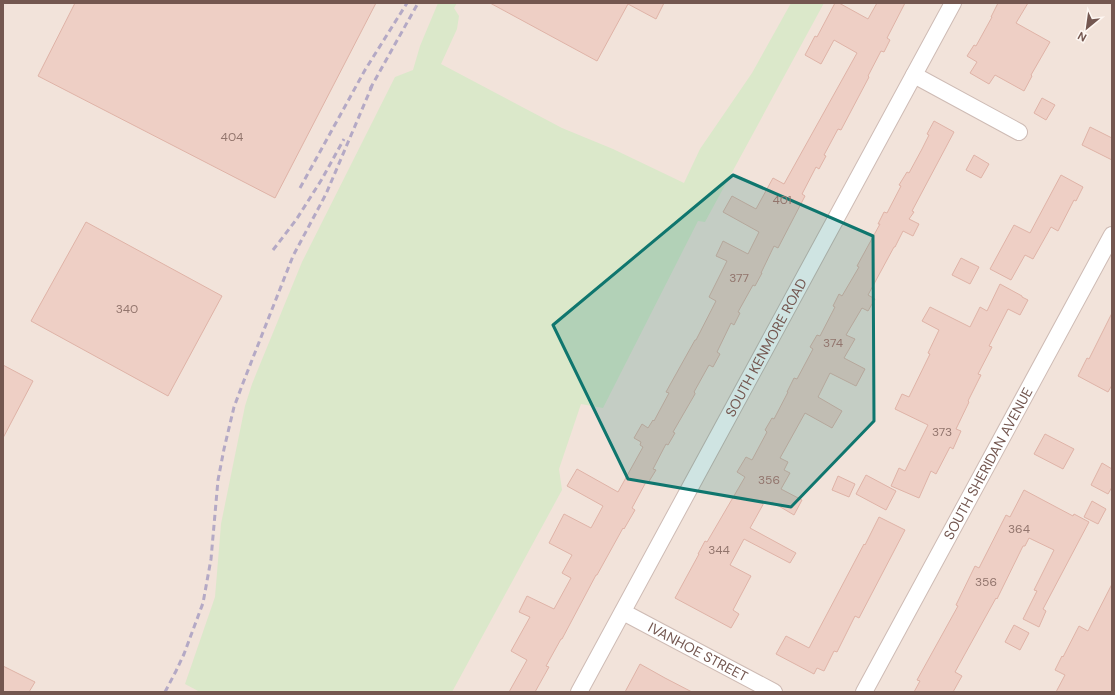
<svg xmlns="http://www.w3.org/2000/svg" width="1115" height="695" font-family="'DM Sans',sans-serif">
<rect width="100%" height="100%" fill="#fbf2eb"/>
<rect fill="#f2e3da" x="3" y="3" width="1109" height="689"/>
<path fill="#dbe8ca" d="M 438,3 L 457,3 L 454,8 L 459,16 L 457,29 L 441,64 L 562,128 L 613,149 L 684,183 L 700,149 L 752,73 L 791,3 L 824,3 L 705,222 L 698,221 L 603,408 L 581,404 L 559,469 L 562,490 L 452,692 L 200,692 L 185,684 L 215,597 L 221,524 L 245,406 L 252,384 L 302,262 L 395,77 L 413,70 L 420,46 Z"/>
<g fill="#eecfc5" stroke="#dfb3a7">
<path d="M 75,3 L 376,3 L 275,198 L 38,76 Z"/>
<path d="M 490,3 L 664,3 L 656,19 L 628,4 L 597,61 Z"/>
<path d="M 835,3 L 839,3 L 868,19 L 877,3 L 905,3 L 887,38 L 890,40 L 884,52 L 881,51 L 868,76 L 869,77 L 841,130 L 838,129 L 824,155 L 826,156 L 819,169 L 816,167 L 802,194 L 805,196 L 778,248 L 774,246 L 761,273 L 762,273 L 755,286 L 753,285 L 738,312 L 740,313 L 734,325 L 731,323 L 717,352 L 720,354 L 713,367 L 709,365 L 694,392 L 695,393 L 695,394 L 673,432 L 675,433 L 668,445 L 666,444 L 653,469 L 656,470 L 648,483 L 646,482 L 632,508 L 635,510 L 624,529 L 623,528 L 597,575 L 596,575 L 562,639 L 561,639 L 546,666 L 549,667 L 535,692 L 509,692 L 527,660 L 511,651 L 530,617 L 519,612 L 527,596 L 554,609 L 571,578 L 562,573 L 572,555 L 549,543 L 564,514 L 591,528 L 603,506 L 567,486 L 577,469 L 618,492 L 643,447 L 640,445 L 641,442 L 634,438 L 642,424 L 648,428 L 653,420 L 654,421 L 669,393 L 666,392 L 695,340 L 696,340 L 716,301 L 709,297 L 727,261 L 716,256 L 723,241 L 748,254 L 759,232 L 723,212 L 732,196 L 756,209 L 773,178 L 784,184 L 857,53 L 834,40 L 821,64 L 805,55 L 815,36 L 817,37 Z"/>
<path d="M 998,3 L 1028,3 L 1016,23 L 1050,42 L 1031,75 L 1032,76 L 1024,91 L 995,75 L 989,84 L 970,73 L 977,62 L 967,56 L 974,45 L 976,46 L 992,17 L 991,17 Z"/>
<path d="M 1042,98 L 1055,105 L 1046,120 L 1034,113 Z"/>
<path d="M 934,121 L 954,132 L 912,211 L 914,212 L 909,219 L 919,224 L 913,236 L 903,231 L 895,247 L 894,247 L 868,295 L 875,299 L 868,311 L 862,308 L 846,335 L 855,339 L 844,358 L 865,369 L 856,386 L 830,373 L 818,397 L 842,411 L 832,428 L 805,413 L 780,458 L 788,462 L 784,470 L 790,473 L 781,489 L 802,500 L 794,515 L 772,502 L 771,504 L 765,501 L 750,528 L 796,553 L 790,563 L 744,539 L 730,565 L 751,576 L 733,610 L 739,614 L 731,628 L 675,598 L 699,554 L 698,554 L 705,541 L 707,542 L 745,477 L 737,472 L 746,457 L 752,460 L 767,432 L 765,430 L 772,418 L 774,419 L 788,392 L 787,392 L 794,378 L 797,379 L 813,349 L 810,347 L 817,335 L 820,336 L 835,307 L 833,306 L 839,294 L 842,296 L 859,267 L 857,266 L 880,224 L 878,224 L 884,212 L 887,213 L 901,186 L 899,185 L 907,172 L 909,173 L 922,149 L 929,135 L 927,134 Z"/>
<path d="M 1090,127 L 1112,138 L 1112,160 L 1082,145 Z"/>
<path d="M 974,155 L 989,164 L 981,178 L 966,170 Z"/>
<path d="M 1061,175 L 1083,187 L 1076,201 L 1074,200 L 1058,231 L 1051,227 L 1033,259 L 1025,255 L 1011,280 L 990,269 L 1014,225 L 1030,233 Z"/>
<path d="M 86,222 L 222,296 L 168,396 L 31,321 Z"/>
<path d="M 961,258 L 979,267 L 970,284 L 952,275 Z"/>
<path d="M 1000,284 L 1022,296 L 1022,297 L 1028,300 L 1020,315 L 1008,309 L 989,346 L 992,347 L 978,374 L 981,375 L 968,401 L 969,402 L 956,429 L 961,431 L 953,449 L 950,447 L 936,474 L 931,471 L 919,498 L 891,486 L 899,468 L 905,471 L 928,425 L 895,409 L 902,394 L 909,397 L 930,354 L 928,353 L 939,330 L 922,321 L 930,307 L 970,327 L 980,307 L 987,311 Z"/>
<path d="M 1112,313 L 1112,385 L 1108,392 L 1078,376 L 1087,358 L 1089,359 Z"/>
<path d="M 3,365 L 33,381 L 3,438 Z"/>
<path d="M 1045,434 L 1074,449 L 1063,469 L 1034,454 Z"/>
<path d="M 1102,463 L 1112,469 L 1112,487 L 1108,494 L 1091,485 Z"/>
<path d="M 866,475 L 896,491 L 886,510 L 856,494 Z"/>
<path d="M 838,476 L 855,484 L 849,497 L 832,490 Z"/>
<path d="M 1024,490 L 1073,516 L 1074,514 L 1089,522 L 1043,609 L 1046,611 L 1039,627 L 1023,619 L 1037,591 L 1034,590 L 1054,550 L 1029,538 L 1025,546 L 1023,546 L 997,599 L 996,598 L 955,672 L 962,676 L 953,692 L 914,692 L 920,681 L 917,680 L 958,606 L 956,605 L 975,566 L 979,568 L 1006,515 L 1010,517 Z"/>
<path d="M 1092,501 L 1106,509 L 1098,524 L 1084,517 Z"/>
<path d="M 879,517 L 905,530 L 859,618 L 855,616 L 837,652 L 834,651 L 824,671 L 817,668 L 814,674 L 776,654 L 786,636 L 809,648 L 836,597 L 864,544 L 865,545 Z"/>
<path d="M 1112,584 L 1112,692 L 1056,692 L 1065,675 L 1055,670 L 1062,656 L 1063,657 L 1079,626 L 1088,631 Z"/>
<path d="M 1014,625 L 1029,633 L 1020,650 L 1005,642 Z"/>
<path d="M 640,664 L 665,678 L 692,692 L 625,692 Z"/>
<path d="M 3,666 L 35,682 L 29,692 L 3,692 Z"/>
</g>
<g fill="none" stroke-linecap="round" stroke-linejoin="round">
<defs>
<g id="street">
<path d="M 914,75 L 1019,132"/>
<path id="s1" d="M 623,612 L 774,692"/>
<path id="s2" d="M 579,692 L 953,3"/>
<path id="s3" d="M 864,692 L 1112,235"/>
</g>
</defs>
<use href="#street" stroke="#cebbb4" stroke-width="18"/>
<use href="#street" stroke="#fff" stroke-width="16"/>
<g stroke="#b4a9c5" stroke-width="3" stroke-dasharray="6 4" stroke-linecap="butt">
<path d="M 370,89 L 418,3"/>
<path d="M 300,188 L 365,70 L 407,3"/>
<path d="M 273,250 L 296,220 L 322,179 L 344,139"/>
<path d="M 165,692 L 176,671 L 184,654 L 203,603 L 211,559 L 218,480 L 224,449 L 234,407 L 243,383 L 293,256 L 326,194 L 372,86"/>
</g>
</g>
<path fill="#0f766e" fill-opacity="0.2" stroke="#0f766e" stroke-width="3" stroke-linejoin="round" d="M 733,175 L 873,236 L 874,421 L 791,507 L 628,479 L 553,325 Z"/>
<g text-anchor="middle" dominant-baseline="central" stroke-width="3" stroke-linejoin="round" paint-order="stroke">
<g font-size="12" fill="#92756d">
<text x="232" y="137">404</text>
<text x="782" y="200">401</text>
<text x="739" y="278">377</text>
<text x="127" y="309">340</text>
<text x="833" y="343">374</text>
<text x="942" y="432">373</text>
<text x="769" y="480">356</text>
<text x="1019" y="529">364</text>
<text x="719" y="550">344</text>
<text x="986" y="582">356</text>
</g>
<g font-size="14" fill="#745750" stroke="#fef7f2">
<text stroke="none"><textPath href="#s2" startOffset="392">SOUTH KENMORE ROAD</textPath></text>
<text stroke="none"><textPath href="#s3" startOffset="260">SOUTH SHERIDAN AVENUE</textPath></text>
<text stroke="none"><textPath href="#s1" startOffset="85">IVANHOE STREET</textPath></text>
</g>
</g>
<rect width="1115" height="695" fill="none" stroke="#745750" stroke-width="8"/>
<g transform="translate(1087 28) rotate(209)" stroke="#fef7f2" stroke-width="3" paint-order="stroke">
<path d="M0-3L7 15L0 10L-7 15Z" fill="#745750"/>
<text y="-6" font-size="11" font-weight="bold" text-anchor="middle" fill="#745750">N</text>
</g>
</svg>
